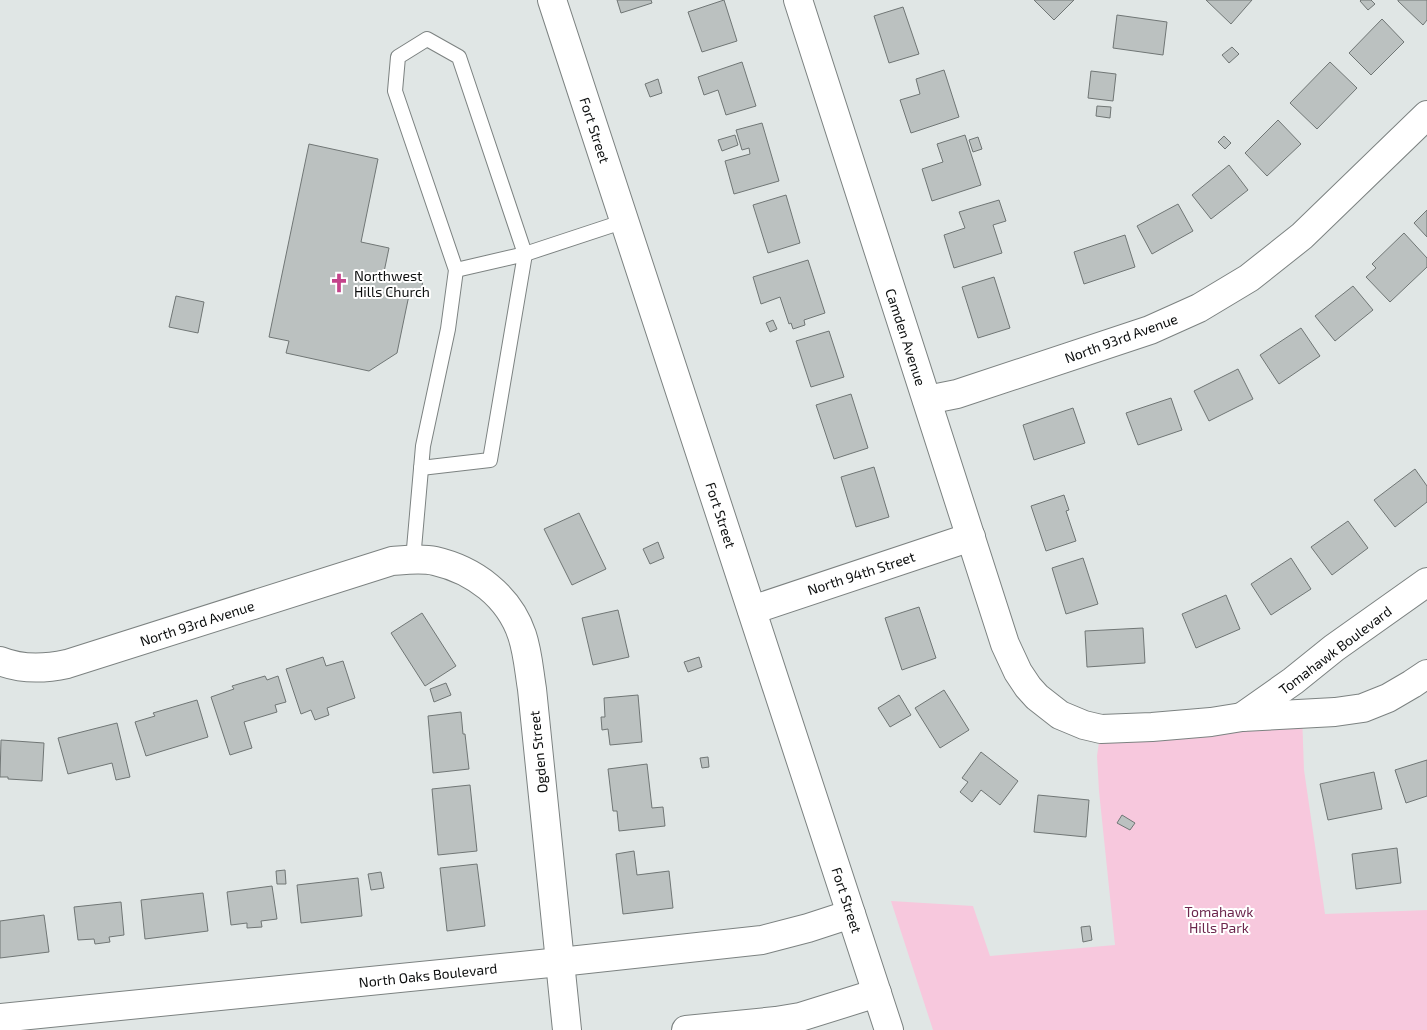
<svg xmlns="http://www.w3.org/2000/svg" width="1427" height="1030" font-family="'Exo 2',sans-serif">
<rect width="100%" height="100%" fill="#e0e6e5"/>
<path fill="#f7c8dd" d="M 1302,714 L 1304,770 L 1325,914 L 1427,910 L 1427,1030 L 933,1030 L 891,901 L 973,906 L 990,956 L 1115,945 L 1099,791 L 1097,756 L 1101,729 Z"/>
<g fill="#bbc1c0" stroke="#707675">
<path d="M 617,0 L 651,0 L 652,3 L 621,13 Z"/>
<path d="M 724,0 L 737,41 L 702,52 L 688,12 Z"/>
<path d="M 1034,0 L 1074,0 L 1054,20 Z"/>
<path d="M 1206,0 L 1252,0 L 1231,24 Z"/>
<path d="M 1361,0 L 1371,0 L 1375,4 L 1368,10 L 1360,1 Z"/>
<path d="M 1398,0 L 1427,0 L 1427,20 L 1423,25 L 1398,1 Z"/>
<path d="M 903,7 L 919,54 L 889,63 L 874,16 Z"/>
<path d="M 1117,15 L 1167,22 L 1163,55 L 1113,48 Z"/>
<path d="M 1382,19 L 1404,42 L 1371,75 L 1349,53 Z"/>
<path d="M 1232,47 L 1239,54 L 1229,63 L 1222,55 Z"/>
<path d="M 742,62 L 756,106 L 726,115 L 718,90 L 704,95 L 698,77 Z"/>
<path d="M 1330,62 L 1357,88 L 1317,129 L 1290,103 Z"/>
<path d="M 944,70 L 959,117 L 911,133 L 900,100 L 920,94 L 916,79 Z"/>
<path d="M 1091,71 L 1116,74 L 1113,101 L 1088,98 Z"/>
<path d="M 658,79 L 662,93 L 650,97 L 645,84 Z"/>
<path d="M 1097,106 L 1111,107 L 1110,118 L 1096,116 Z"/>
<path d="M 1278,120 L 1301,144 L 1267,176 L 1245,153 Z"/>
<path d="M 762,123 L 779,181 L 734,194 L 725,161 L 750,154 L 749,148 L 742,150 L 736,130 Z"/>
<path d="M 735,135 L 738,145 L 722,151 L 718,140 Z"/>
<path d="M 965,135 L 981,185 L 932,201 L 922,169 L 943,162 L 937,144 Z"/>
<path d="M 1224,136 L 1231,143 L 1225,149 L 1218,142 Z"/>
<path d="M 978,137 L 982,149 L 973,152 L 969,140 Z"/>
<path d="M 309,144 L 378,159 L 361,242 L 389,248 L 384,272 L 423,280 L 420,297 L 409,295 L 397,353 L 369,371 L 286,353 L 289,341 L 269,337 Z"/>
<path d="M 1229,165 L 1248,190 L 1211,219 L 1192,195 Z"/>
<path d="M 786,195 L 800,243 L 768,253 L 753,205 Z"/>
<path d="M 999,200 L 1006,221 L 993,225 L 1002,253 L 954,268 L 944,235 L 965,228 L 959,212 Z"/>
<path d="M 1178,204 L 1193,231 L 1152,254 L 1137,226 Z"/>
<path d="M 1427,210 L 1427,237 L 1414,223 Z"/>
<path d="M 1404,233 L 1427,258 L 1427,267 L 1390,302 L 1366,277 L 1376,268 L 1372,264 Z"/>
<path d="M 1125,235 L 1135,267 L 1084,284 L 1074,252 Z"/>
<path d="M 808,260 L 825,313 L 804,320 L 805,325 L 793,329 L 791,323 L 789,324 L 780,297 L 761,304 L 753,277 Z"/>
<path d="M 994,277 L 1010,328 L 978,338 L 962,287 Z"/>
<path d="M 1353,286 L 1373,310 L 1335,341 L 1315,316 Z"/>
<path d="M 176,296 L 204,302 L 198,333 L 169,327 Z"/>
<path d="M 773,320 L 777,329 L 770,332 L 766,323 Z"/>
<path d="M 1301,328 L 1320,356 L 1279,384 L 1260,355 Z"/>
<path d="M 829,331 L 844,377 L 811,387 L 796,341 Z"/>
<path d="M 1238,369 L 1253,399 L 1209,421 L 1194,391 Z"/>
<path d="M 851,394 L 868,448 L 834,459 L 816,405 Z"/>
<path d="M 1171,398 L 1182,430 L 1138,445 L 1126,413 Z"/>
<path d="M 1073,408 L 1085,443 L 1034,460 L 1023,425 Z"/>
<path d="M 874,467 L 889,517 L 856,527 L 841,477 Z"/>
<path d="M 1415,469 L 1427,486 L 1427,502 L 1395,527 L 1374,500 Z"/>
<path d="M 1064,495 L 1069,510 L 1066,511 L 1076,541 L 1046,551 L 1031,506 Z"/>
<path d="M 579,513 L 606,569 L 572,585 L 544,529 Z"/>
<path d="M 1348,521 L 1368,548 L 1332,575 L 1311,547 Z"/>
<path d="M 658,542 L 664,558 L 650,564 L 643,549 Z"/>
<path d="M 1083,558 L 1098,604 L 1066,614 L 1052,568 Z"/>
<path d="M 1291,558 L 1311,589 L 1271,615 L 1251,584 Z"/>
<path d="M 1226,595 L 1240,629 L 1196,648 L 1182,614 Z"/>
<path d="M 919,607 L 936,658 L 902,670 L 885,618 Z"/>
<path d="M 618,610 L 629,657 L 593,665 L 582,618 Z"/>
<path d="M 422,613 L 456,666 L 425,686 L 391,633 Z"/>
<path d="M 1143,628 L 1145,663 L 1087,667 L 1085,631 Z"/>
<path d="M 323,657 L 326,666 L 343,661 L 355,698 L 327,708 L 329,715 L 315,720 L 311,710 L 301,714 L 286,669 Z"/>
<path d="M 699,657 L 702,667 L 688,672 L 684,662 Z"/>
<path d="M 265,676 L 267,680 L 278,676 L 286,702 L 275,705 L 277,712 L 244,722 L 252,748 L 230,755 L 211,697 L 234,689 L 232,686 Z"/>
<path d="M 446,683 L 451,695 L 434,702 L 430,689 Z"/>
<path d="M 944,690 L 969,730 L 940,748 L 915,708 Z"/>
<path d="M 638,695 L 642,742 L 610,745 L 608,729 L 602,730 L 601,717 L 605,717 L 604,698 Z"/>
<path d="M 899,695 L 911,715 L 890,727 L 878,708 Z"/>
<path d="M 197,700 L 208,737 L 146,756 L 135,722 L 155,716 L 153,713 Z"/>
<path d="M 461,712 L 463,734 L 465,734 L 469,769 L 433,773 L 428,716 Z"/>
<path d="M 117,723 L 130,777 L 116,780 L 112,763 L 68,774 L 58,738 Z"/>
<path d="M 1,740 L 44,743 L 42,781 L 8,779 L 8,777 L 0,777 Z"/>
<path d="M 981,752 L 1018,781 L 1000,805 L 981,790 L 972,802 L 960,792 L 968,782 L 962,778 Z"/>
<path d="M 708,757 L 709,767 L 702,768 L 700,758 Z"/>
<path d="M 1427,760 L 1427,796 L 1406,803 L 1395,770 Z"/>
<path d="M 647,764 L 652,808 L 663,807 L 665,826 L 619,831 L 617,811 L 613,811 L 608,769 Z"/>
<path d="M 1374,772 L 1382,809 L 1328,820 L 1320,784 Z"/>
<path d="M 470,785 L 477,851 L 438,855 L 432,789 Z"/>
<path d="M 1038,795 L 1089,800 L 1086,837 L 1034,832 Z"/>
<path d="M 1122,815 L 1135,823 L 1130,830 L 1117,823 Z"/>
<path d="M 1397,848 L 1401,883 L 1356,889 L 1352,854 Z"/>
<path d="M 634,851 L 637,875 L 669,871 L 673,908 L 623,914 L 616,854 Z"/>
<path d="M 477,864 L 485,926 L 447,931 L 440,868 Z"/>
<path d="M 285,870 L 286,884 L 277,884 L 276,871 Z"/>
<path d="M 381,872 L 384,888 L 371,890 L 368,874 Z"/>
<path d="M 358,878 L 362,916 L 301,923 L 297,885 Z"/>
<path d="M 272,886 L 277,919 L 261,921 L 262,927 L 247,928 L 247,923 L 231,925 L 227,892 Z"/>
<path d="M 203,893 L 208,931 L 145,939 L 141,900 Z"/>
<path d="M 121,902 L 124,935 L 109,937 L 110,942 L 95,944 L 94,939 L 78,940 L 74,907 Z"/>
<path d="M 44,915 L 49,952 L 0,958 L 0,921 Z"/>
<path d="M 1090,926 L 1092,940 L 1083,942 L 1081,927 Z"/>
</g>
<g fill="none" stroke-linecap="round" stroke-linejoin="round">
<defs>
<g id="lane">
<path d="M 421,468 L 490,460 L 525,254 L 456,270"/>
<path d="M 413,560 L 423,446 L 448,329 L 456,270 L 395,91 L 398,57 L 427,39 L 459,57 L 525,254 L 625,221"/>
</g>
<g id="street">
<path d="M 798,0 L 1005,644 L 1018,672 L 1028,687 L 1037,697 L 1060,715 L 1084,725 L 1101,729 L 1152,727 L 1211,722 L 1242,717 L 1335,712 L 1363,708 L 1388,698 L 1412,684 L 1427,674"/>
<path d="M 927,400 L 957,394 L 1150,330 L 1199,308 L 1249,278 L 1302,236 L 1427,115"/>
<path d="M 752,610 L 971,537"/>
<path d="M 0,661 C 22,670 44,669 67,664 L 392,561 C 406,560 421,558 435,561 C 474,570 509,596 522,635 C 528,653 529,671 532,689 L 567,1030"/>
<path d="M 1242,717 L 1293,681 L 1334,648 L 1427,582"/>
<path d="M 0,1018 L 560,962 L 762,940 L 808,928 L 851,914"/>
<path d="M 686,1030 L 776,1021 L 800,1017 L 877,993"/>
</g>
<path id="secondary" d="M 552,0 L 889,1030"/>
</defs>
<use href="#lane" stroke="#7c8281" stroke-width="16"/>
<use href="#street" stroke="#7c8281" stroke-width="30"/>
<use href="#secondary" stroke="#7c8281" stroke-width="30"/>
<use href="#lane" stroke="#fff" stroke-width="14"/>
<use href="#street" stroke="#fff" stroke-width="28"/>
<use href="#secondary" stroke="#fff" stroke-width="28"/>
</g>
<defs>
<symbol id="church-bare" viewBox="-9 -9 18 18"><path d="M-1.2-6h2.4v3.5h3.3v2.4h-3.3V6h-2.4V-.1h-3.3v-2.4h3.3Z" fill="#c4438b" stroke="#fff" stroke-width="2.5" paint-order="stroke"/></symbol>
</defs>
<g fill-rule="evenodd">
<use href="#church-bare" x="325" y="269" width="28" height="28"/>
</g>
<g text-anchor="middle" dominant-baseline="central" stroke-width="4" stroke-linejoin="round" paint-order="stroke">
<g font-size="14" fill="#0b0d0d" stroke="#fff">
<text transform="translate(595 130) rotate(72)">Fort Street</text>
<text transform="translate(906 337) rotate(72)">Camden Avenue</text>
<text transform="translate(1121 338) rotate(-20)">North 93rd Avenue</text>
<text transform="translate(721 515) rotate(72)">Fort Street</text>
<text transform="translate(861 573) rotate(-18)">North 94th Street</text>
<text transform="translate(197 623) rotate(-18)">North 93rd Avenue</text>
<text transform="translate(1335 650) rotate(-37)">Tomahawk Boulevard</text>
<text transform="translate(538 752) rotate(-96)">Ogden Street</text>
<text transform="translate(847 900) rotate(72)">Fort Street</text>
<text transform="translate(428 975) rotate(-6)">North Oaks Boulevard</text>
</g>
<g font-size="14" fill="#0b0d0d" stroke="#fff" text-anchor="start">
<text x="354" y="275">Northwest<tspan x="354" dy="16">Hills Church</tspan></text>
</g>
<g font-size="14" fill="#6c274d" stroke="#fff">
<text x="1219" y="911">Tomahawk<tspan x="1219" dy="16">Hills Park</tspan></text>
</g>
</g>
</svg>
